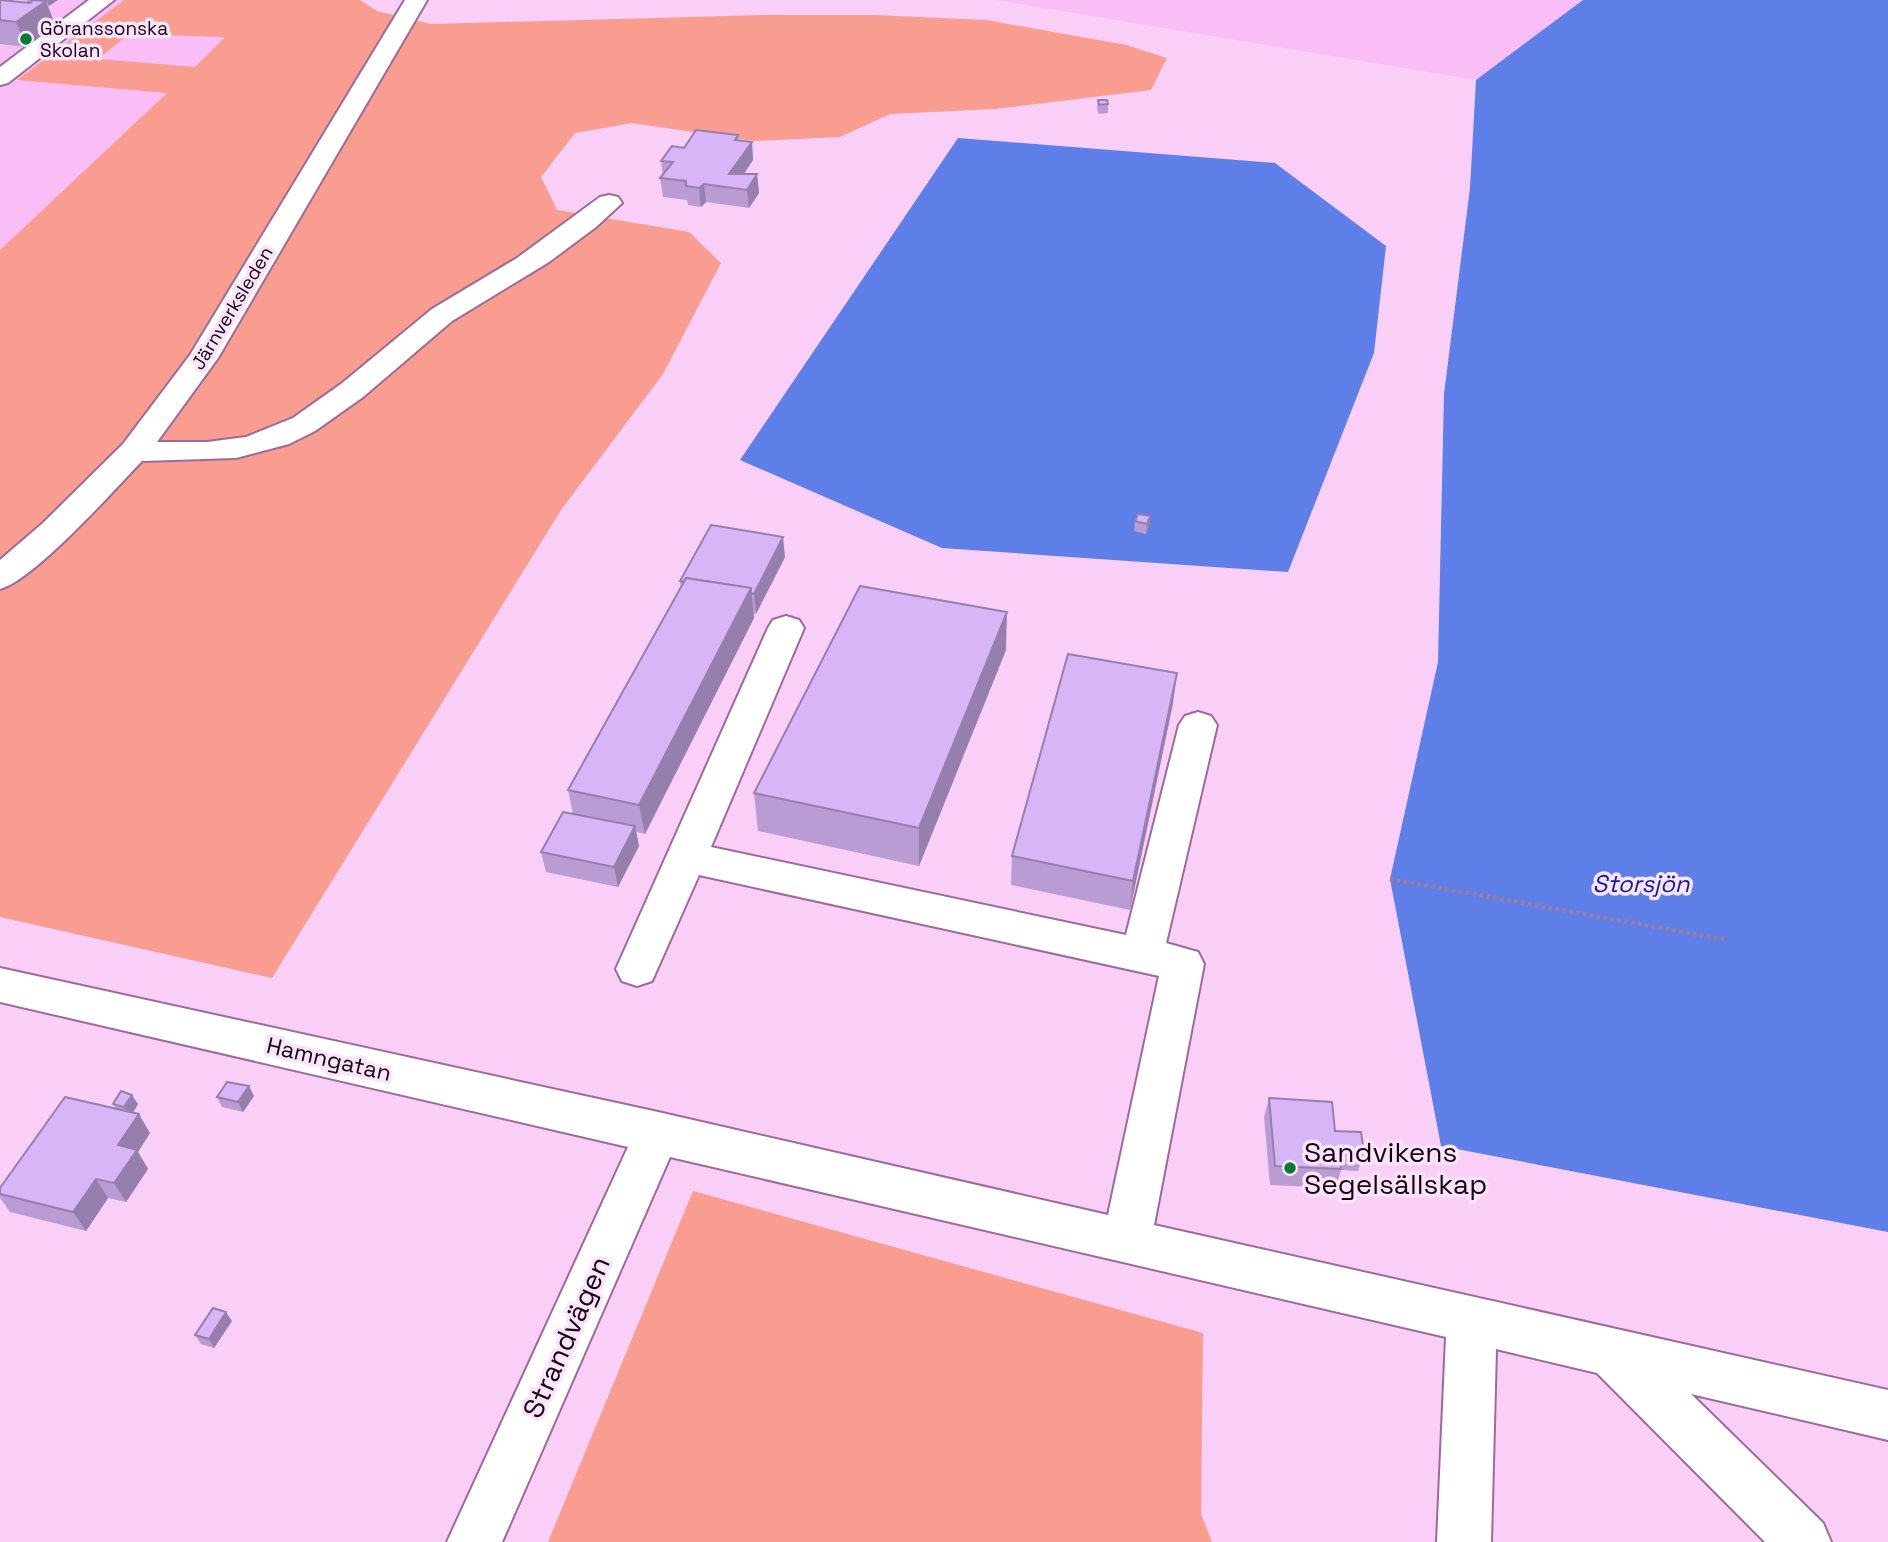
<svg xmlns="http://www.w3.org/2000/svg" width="1888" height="1542" font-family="'Space Grotesk',sans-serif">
<rect width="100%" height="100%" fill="#facff7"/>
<g fill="#fabef6">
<path d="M 0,0 L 261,0 L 195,67 L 0,250 Z"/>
<path d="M 995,0 L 1583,0 L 1476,80 Z"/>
</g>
<g fill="#f99d91" fill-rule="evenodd">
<path d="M 124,0 L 360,0 L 377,11 L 431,24 L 763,15 L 875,15 L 986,20 L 1126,45 L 1167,58 L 1151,90 L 995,109 L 890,114 L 840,137 L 754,141 L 632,123 L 575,133 L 541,177 L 557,210 L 689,232 L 721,263 L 663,374 L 561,510 L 272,978 L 0,917 L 0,250 L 167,93 L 17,80 ZM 129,34 L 223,37 L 224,38 L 195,67 L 98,59 Z"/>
<path d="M 693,1191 L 1203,1333 L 1201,1514 L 1212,1542 L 548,1542 Z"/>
</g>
<g fill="#5e7fe8">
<path d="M 1583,0 L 1888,0 L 1888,1232 L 1441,1146 L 1390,879 L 1438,662 L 1444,394 L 1470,188 L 1476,80 Z"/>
<path d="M 958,138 L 1275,163 L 1386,246 L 1374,353 L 1288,572 L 942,548 L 740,460 Z"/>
</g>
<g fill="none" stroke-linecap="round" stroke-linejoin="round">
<defs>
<g id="minor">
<path d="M 89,0 L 114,0 L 8,83 L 0,85 L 0,67 Z"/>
<path d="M 405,0 L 427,0 L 218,358 L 157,442 L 207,442 L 246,437 L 293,418 L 341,384 L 432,309 L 517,258 L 600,197 L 609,195 L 618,197 L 622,203 L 596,227 L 549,262 L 452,321 L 363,397 L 315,431 L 289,444 L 236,458 L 142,461 C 114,490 34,580 0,589 L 0,560 L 43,523 L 123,444 L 190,355 Z"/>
<path d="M 786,616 L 799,620 L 804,628 L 711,847 L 1126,935 L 1179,725 L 1185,716 L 1198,712 L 1211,716 L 1217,725 L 1166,943 L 1198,952 L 1204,964 L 1154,1225 L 1888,1390 L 1888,1440 L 1691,1394 L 1823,1523 L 1831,1542 L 1765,1542 L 1597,1373 L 1496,1349 L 1491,1542 L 1437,1542 L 1446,1337 L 670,1157 L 502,1542 L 447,1542 L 628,1147 L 0,1002 L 0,968 L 658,1112 L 1108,1215 L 1159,976 L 699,875 L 652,981 L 637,986 L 622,981 L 616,969 L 768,628 L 773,620 Z"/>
</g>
</defs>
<use href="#minor" stroke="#9c6b99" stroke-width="4"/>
<path stroke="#9e7d9c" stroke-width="4.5" stroke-dasharray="3.5 3.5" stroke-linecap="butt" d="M 1390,879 L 1727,940"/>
<use href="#minor" fill="#fff" fill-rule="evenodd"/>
</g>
<g fill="#ba9cd4">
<path d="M 0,0 L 27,2 L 27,0 L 58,0 L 48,6 L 55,25 L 26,47 L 0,44 Z"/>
<path d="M 1098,100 L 1108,104 L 1108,113 L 1099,114 L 1097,110 Z"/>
<path d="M 738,135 L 739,140 L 752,142 L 753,160 L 744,174 L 757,174 L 759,193 L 749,208 L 706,202 L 701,207 L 688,205 L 687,200 L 663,197 L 660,178 L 663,175 L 661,161 L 684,148 Z"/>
<path d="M 1150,516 L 1149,526 L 1146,534 L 1134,531 L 1135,521 Z"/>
<path d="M 785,557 L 756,614 L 754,613 L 754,618 L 645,834 L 636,832 L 639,846 L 618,887 L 546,872 L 541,852 L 573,814 L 568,790 L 681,588 L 680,581 Z"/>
<path d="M 1006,650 L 919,866 L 758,831 L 754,793 Z"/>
<path d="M 1173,703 L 1130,910 L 1011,885 L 1012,856 Z"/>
<path d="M 254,1096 L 243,1112 L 222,1107 L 217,1097 Z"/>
<path d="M 1269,1098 L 1335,1131 L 1364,1152 L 1358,1171 L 1341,1170 L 1336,1188 L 1270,1185 L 1264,1117 Z"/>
<path d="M 113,1104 L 138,1104 L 133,1113 L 150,1133 L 138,1152 L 148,1169 L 126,1202 L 108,1198 L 86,1231 L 10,1212 L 0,1198 L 0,1188 L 116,1109 Z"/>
<path d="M 232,1321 L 214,1348 L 201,1344 L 195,1335 Z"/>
</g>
<g fill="#977fad">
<path d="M 47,0 L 58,0 L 49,6 Z"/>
<path d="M 46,1 L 55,25 L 26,47 L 16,22 Z"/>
<path d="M 752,142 L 753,160 L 734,188 L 729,174 Z"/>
<path d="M 757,174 L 759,193 L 749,208 L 747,190 Z"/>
<path d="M 704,184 L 706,202 L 701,207 L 699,188 Z"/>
<path d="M 1150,516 L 1149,526 L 1146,534 L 1147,524 Z"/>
<path d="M 783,537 L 785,557 L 756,614 L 754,594 Z"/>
<path d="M 751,588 L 754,618 L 645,834 L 639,805 Z"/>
<path d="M 1007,612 L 1006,650 L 919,866 L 919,828 Z"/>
<path d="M 1177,673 L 1173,703 L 1130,910 L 1133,881 Z"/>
<path d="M 635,826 L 639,846 L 618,887 L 614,867 Z"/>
<path d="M 249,1086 L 254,1096 L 243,1112 L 238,1102 Z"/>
<path d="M 132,1095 L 138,1104 L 130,1117 L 124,1107 Z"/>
<path d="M 139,1114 L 150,1133 L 138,1152 L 148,1169 L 126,1202 L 114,1183 L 118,1145 Z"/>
<path d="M 96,1179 L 108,1198 L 86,1231 L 73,1212 Z"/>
<path d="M 226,1312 L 232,1321 L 214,1348 L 209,1339 Z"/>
</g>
<g fill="#d8b5f7" stroke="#977fad" stroke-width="2">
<path d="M 0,0 L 30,3 L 33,0 L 46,1 L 16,22 L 0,20 Z"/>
<path d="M 1098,100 L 1107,100 L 1108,104 L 1099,105 Z"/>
<path d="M 696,130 L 738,135 L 735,140 L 752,142 L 729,174 L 757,174 L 747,190 L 704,184 L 699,188 L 686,186 L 686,181 L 660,178 L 673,162 L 661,161 L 672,146 L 684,148 Z"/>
<path d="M 1138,514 L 1150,516 L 1147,524 L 1135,521 Z"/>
<path d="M 711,525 L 783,537 L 754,594 L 751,593 L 751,588 L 686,578 L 684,582 L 680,581 Z"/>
<path d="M 686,578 L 751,588 L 639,805 L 568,790 Z"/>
<path d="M 860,586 L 1007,612 L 919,828 L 754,793 Z"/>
<path d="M 1068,654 L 1177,673 L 1133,881 L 1012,856 Z"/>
<path d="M 563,812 L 635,826 L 614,867 L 541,852 Z"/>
<path d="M 227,1082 L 249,1086 L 238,1102 L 217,1097 Z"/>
<path d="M 121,1091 L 132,1095 L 124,1107 L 113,1104 Z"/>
<path d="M 65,1097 L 139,1114 L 118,1145 L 137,1150 L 114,1183 L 96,1179 L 73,1212 L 0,1194 L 0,1188 Z"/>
<path d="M 1269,1098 L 1332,1102 L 1335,1131 L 1361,1132 L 1364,1152 L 1339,1150 L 1341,1169 L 1275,1166 Z"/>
<path d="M 213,1308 L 226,1312 L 209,1339 L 195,1335 Z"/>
</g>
<g fill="#087c32" stroke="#fae4f9" stroke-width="2.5">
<circle cx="26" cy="39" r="7"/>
<circle cx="1290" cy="1168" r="7"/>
</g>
<g text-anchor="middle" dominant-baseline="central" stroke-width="7" stroke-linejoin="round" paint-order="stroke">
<g font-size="19" fill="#180617" stroke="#fae4f9" text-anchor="start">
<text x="40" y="28">Göranssonska<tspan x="40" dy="22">Skolan</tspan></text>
</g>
<g font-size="19" fill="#180617" stroke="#fae4f9">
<text transform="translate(232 308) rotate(-59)">Järnverksleden</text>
</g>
<g font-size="23" fill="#180617" stroke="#fae4f9">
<text transform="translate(329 1059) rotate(13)">Hamngatan</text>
</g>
<g font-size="24" font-style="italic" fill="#151c97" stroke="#fae4f9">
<text x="1641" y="883">Storsjön</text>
</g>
<g font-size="28" fill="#180617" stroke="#fae4f9" text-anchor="start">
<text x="1304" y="1152">Sandvikens<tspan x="1304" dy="32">Segelsällskap</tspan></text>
</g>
<g font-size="28" fill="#180617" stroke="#fae4f9">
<text transform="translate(566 1337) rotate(-66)">Strandvägen</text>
</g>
</g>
</svg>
